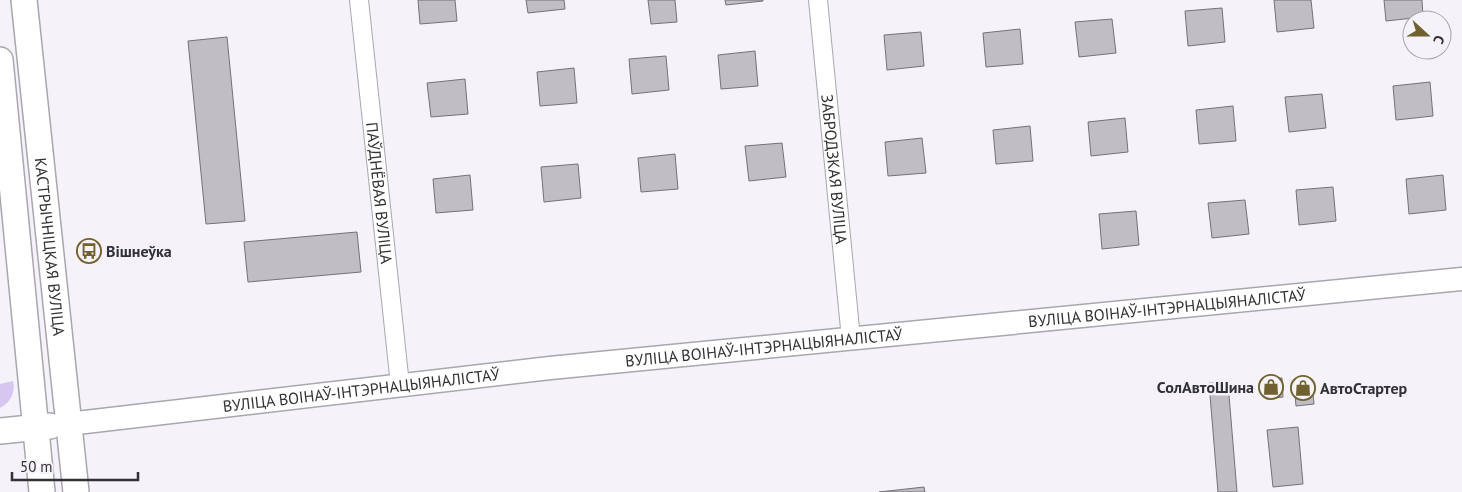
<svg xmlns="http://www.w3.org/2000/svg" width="1462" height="492" font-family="'PT Sans',sans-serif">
<rect width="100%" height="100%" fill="#f5f2fa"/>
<path fill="#d6c6f0" d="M 13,381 C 16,392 10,403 0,408 L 0,384 Z"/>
<g fill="#c0bdc4" stroke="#747178">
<path d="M 418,0 L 455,0 L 457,21 L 420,24 Z"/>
<path d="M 526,0 L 564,0 L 565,9 L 528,13 Z"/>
<path d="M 648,0 L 675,0 L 677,22 L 651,24 Z"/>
<path d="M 725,0 L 763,0 L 763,1 L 726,5 Z"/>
<path d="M 1274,0 L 1311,0 L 1314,28 L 1277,32 Z"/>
<path d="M 1384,0 L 1422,0 L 1423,17 L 1386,21 Z"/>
<path d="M 1222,8 L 1225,42 L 1188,46 L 1185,11 Z"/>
<path d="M 1112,19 L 1116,53 L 1079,57 L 1075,22 Z"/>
<path d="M 1020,29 L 1023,64 L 986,67 L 983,33 Z"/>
<path d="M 921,32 L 924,66 L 887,70 L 884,35 Z"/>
<path d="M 227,37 L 245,221 L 206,224 L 188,41 Z"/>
<path d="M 755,51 L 758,86 L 721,89 L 718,55 Z"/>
<path d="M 666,56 L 669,90 L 632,94 L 629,59 Z"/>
<path d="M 574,68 L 577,103 L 540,106 L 537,72 Z"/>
<path d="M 465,79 L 468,114 L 431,117 L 427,83 Z"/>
<path d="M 1430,82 L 1433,116 L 1396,120 L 1393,86 Z"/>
<path d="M 1322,94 L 1326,128 L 1289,132 L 1285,97 Z"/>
<path d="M 1233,106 L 1236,141 L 1199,144 L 1196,110 Z"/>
<path d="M 1125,118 L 1128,152 L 1091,156 L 1088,122 Z"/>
<path d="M 1030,126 L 1033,161 L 996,164 L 993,130 Z"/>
<path d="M 922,138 L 926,173 L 888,176 L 885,142 Z"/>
<path d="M 782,143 L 786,177 L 749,181 L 745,146 Z"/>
<path d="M 675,154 L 678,189 L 641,192 L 638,158 Z"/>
<path d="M 578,164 L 581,198 L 544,202 L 541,167 Z"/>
<path d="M 470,175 L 473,210 L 436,213 L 433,179 Z"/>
<path d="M 1443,175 L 1446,210 L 1409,214 L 1406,179 Z"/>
<path d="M 1333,187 L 1336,221 L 1299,225 L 1296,190 Z"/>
<path d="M 1245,200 L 1249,234 L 1212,238 L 1208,203 Z"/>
<path d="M 1136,211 L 1139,245 L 1102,249 L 1099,214 Z"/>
<path d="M 357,232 L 361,272 L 248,282 L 244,242 Z"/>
<path d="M 1282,378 L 1283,397 L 1266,399 L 1264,379 Z"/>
<path d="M 1311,381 L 1313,393 L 1295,395 L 1293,383 Z"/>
<path d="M 1209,383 L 1228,383 L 1237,492 L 1218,492 Z"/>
<path d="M 1313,393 L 1314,404 L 1296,406 L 1295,395 Z"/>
<path d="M 1298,427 L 1303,484 L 1273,487 L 1267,430 Z"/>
<path d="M 924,487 L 925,492 L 879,492 Z"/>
</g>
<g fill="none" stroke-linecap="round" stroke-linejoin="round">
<defs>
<g id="minor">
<path id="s1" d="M 359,0 L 400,385"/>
<path id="s2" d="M 818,0 L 851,339"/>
</g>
<g id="tertiary">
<path id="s3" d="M 68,424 L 550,368 L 1462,279"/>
</g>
<g id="secondary">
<path id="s4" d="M 24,0 L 76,492"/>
<path d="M 0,60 L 42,492"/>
<path d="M 0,431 L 50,426"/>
</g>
</defs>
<use href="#minor" stroke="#a9a6ad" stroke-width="20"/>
<use href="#tertiary" stroke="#a9a6ad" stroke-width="25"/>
<use href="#secondary" stroke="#a9a6ad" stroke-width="28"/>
<use href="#minor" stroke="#fff" stroke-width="18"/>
<use href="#tertiary" stroke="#fff" stroke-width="22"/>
<use href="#secondary" stroke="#fff" stroke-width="25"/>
</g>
<defs>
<symbol id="bus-ring" viewBox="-11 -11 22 22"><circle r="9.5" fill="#f5f2fa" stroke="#70612e" stroke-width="1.5"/><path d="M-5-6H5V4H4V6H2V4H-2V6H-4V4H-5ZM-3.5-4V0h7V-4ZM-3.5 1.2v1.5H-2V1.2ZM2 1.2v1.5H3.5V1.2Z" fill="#70612e"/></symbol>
<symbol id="shop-ring" viewBox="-11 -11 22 22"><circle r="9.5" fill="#f5f2fa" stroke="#70612e" stroke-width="1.5"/><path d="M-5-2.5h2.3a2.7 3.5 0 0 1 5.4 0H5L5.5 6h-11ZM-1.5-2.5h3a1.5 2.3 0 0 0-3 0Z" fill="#70612e"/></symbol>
</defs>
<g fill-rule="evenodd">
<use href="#bus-ring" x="75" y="237" width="28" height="28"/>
<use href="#shop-ring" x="1257" y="373" width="28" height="28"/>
<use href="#shop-ring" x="1289" y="374" width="28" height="28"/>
</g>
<g text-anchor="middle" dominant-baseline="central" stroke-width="5" stroke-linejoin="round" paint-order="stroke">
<g font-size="16" fill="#323134" stroke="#f5f2fa">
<text stroke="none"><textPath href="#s2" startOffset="170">ЗАБРОДЗКАЯ ВУЛІЦА</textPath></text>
<text stroke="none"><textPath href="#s1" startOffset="194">ПАЎДНЁВАЯ ВУЛІЦА</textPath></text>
<text stroke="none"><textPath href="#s4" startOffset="248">КАСТРЫЧНІЦКАЯ ВУЛІЦА</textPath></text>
<text stroke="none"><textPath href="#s3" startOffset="1105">ВУЛІЦА ВОІНАЎ-ІНТЭРНАЦЫЯНАЛІСТАЎ</textPath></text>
<text stroke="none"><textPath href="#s3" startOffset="700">ВУЛІЦА ВОІНАЎ-ІНТЭРНАЦЫЯНАЛІСТАЎ</textPath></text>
<text stroke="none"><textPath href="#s3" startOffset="295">ВУЛІЦА ВОІНАЎ-ІНТЭРНАЦЫЯНАЛІСТАЎ</textPath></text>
</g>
<g font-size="16" font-weight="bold" fill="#323134" stroke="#f5f2fa" text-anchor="start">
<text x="106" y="251">Вішнеўка</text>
<text x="1254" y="387" text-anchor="end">СолАвтоШина</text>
<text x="1320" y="388">АвтоСтартер</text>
</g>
</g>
<g transform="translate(1427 35) rotate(111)"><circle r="24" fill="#f5f2fa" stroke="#a7a5ab"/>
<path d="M0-4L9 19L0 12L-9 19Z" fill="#70612e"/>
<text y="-8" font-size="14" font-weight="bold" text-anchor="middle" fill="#323134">С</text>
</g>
<path d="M12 472v8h126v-8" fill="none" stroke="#323134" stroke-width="2.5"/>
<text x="20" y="472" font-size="15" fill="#323134" stroke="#f5f2fa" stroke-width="4" paint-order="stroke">50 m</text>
</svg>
